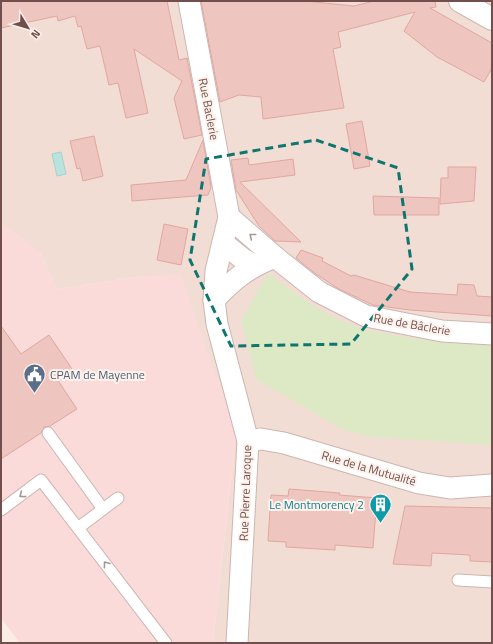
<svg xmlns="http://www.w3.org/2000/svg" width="493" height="644" font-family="'Titillium Web',sans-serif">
<rect width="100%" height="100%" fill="#fbede6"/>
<path fill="#f2ddd4" d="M 1,1 L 492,1 L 492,643 L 213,643 L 236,434 L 143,276 L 57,289 L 41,254 L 1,223 Z"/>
<path fill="#fadbda" d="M 1,223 L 41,254 L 57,289 L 143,276 L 181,275 L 236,434 L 213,643 L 20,643 L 1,618 Z"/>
<path fill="#dde8c5" d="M 268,273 C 294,292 320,313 350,324 C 389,339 450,341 492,344 L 492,445 L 371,437 L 344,430 L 257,380 L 241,321 Z"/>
<path fill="#bbe3de" stroke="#a2d4ce" d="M 61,152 L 66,174 L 57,176 L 52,154 Z"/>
<g fill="#efc5bf" stroke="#e0a7a0">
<path d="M 1,1 L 167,1 L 179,60 L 187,58 L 202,135 L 184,139 L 174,98 L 182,81 L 134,49 L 148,113 L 126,118 L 118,83 L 109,85 L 100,46 L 87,49 L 81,26 L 78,27 L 75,16 L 58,21 L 57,16 L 1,28 Z"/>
<path d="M 201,1 L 305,1 L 354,6 L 374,1 L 435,1 L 436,7 L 430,8 L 492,43 L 492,68 L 484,82 L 437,57 L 404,31 L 415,12 L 338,32 L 341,47 L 333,49 L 344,108 L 263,119 L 261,97 L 239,95 L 220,102 Z"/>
<path d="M 362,121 L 370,166 L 354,169 L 346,124 Z"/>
<path d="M 94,136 L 103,176 L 83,181 L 80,168 L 77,169 L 70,141 Z"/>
<path d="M 203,140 L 211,187 L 208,195 L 132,201 L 131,185 L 186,180 Z"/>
<path d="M 248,158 L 249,165 L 293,159 L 295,175 L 240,182 L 301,242 L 275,241 L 259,226 L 236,190 L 231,160 Z"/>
<path d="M 448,167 L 476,167 L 474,201 L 440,204 L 441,178 L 448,178 Z"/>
<path d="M 373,196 L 439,198 L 439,215 L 374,215 Z"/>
<path d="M 164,224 L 188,229 L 181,265 L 157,260 Z"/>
<path d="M 301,250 L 323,258 L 322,261 L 351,276 L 354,275 L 410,292 L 457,295 L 458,284 L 474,285 L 477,296 L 492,297 L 492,316 L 410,310 L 373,305 L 339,289 L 313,272 L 296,258 Z"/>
<path d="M 1,326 L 21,354 L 49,335 L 72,369 L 57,379 L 77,409 L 50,426 L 44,427 L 41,433 L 1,459 Z"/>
<path d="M 289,489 L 340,493 L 339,495 L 377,498 L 373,548 L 335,545 L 335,550 L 286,547 L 286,542 L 268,541 L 271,495 L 288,496 Z"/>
<path d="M 405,506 L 492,508 L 492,562 L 470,561 L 470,555 L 432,553 L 431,566 L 393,564 Z"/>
</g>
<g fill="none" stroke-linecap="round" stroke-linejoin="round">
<defs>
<g id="lane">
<path d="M 48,433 L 103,509"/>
<path d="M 1,510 L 41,480 L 166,643"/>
<path d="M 78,528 L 118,498"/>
<path d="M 458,580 L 492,582"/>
</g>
<g id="street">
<path d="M 189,1 L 229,217 L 216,271 L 214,300 L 217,324 L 248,441 L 237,643"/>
<path d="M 229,217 L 275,257 L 319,292 L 366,316 L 442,331 L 492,334"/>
<path d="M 223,243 L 243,259 L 254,265"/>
<path d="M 214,300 C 234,279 247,268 275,257"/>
<path d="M 248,441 L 261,439 L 284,443 L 419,483 L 450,488 L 492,485"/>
</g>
<path id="secondary" d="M 460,1 L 492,19"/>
</defs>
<use href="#lane" stroke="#ceb5b0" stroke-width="13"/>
<use href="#street" stroke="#ceb5b0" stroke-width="23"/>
<use href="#secondary" stroke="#d3b5af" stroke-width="24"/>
<use href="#lane" stroke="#fff" stroke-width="11"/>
<use href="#street" stroke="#fff" stroke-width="21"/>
<use href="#secondary" stroke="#fff" stroke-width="22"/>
</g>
<defs><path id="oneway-chevron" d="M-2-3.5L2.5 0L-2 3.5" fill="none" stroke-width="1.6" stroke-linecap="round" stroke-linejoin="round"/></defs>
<g stroke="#aa9594">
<use href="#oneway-chevron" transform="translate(252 236) rotate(-141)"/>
<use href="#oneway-chevron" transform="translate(22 495) rotate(143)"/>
<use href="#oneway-chevron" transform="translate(106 564) rotate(-127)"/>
</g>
<path fill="none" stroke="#0f766e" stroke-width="3" stroke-dasharray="8 5" stroke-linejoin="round" d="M 316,140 L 398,168 L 412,269 L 351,344 L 231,346 L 190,260 L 206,159 Z"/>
<defs>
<symbol id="civic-pin" viewBox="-11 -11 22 30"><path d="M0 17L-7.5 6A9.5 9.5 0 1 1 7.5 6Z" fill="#5c6f8a" stroke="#fef2ec"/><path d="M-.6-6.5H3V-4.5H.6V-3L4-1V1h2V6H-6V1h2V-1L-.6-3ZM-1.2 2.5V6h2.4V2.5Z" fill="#fff"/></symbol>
<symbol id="building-pin" viewBox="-11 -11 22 30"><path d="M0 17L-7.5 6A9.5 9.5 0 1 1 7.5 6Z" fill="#0f9aa8" stroke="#fef2ec"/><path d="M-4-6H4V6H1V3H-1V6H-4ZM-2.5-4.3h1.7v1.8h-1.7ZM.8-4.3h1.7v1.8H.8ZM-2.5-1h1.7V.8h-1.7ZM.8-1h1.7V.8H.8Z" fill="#fff"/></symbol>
</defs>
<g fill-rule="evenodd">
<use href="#civic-pin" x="22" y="362" width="25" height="34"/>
<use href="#building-pin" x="368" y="492" width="25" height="34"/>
</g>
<g text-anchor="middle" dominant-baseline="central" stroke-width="4" stroke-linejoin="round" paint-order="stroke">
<g font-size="12" fill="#724f4c" stroke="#fef2ec">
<text transform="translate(209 109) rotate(79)">Rue Baclerie</text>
<text transform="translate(412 324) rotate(10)">Rue de Bâclerie</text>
<text transform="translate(369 468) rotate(16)">Rue de la Mutualité</text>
<text transform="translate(245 493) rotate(-88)">Rue Pierre Laroque</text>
</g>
<g font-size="12" fill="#4e5e75" stroke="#fef2ec" text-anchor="start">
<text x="50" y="374">CPAM de Mayenne</text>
</g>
<g font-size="12" fill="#0d838f" stroke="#fef2ec" text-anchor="end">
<text x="364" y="504">Le Montmorency 2</text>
</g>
</g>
<rect width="493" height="644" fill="none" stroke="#724f4c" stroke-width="4"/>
<g transform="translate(28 28) rotate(128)" stroke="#fef2ec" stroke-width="3" paint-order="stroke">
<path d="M0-3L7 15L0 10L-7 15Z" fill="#724f4c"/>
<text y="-6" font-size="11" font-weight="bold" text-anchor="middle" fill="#724f4c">N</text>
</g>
</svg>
